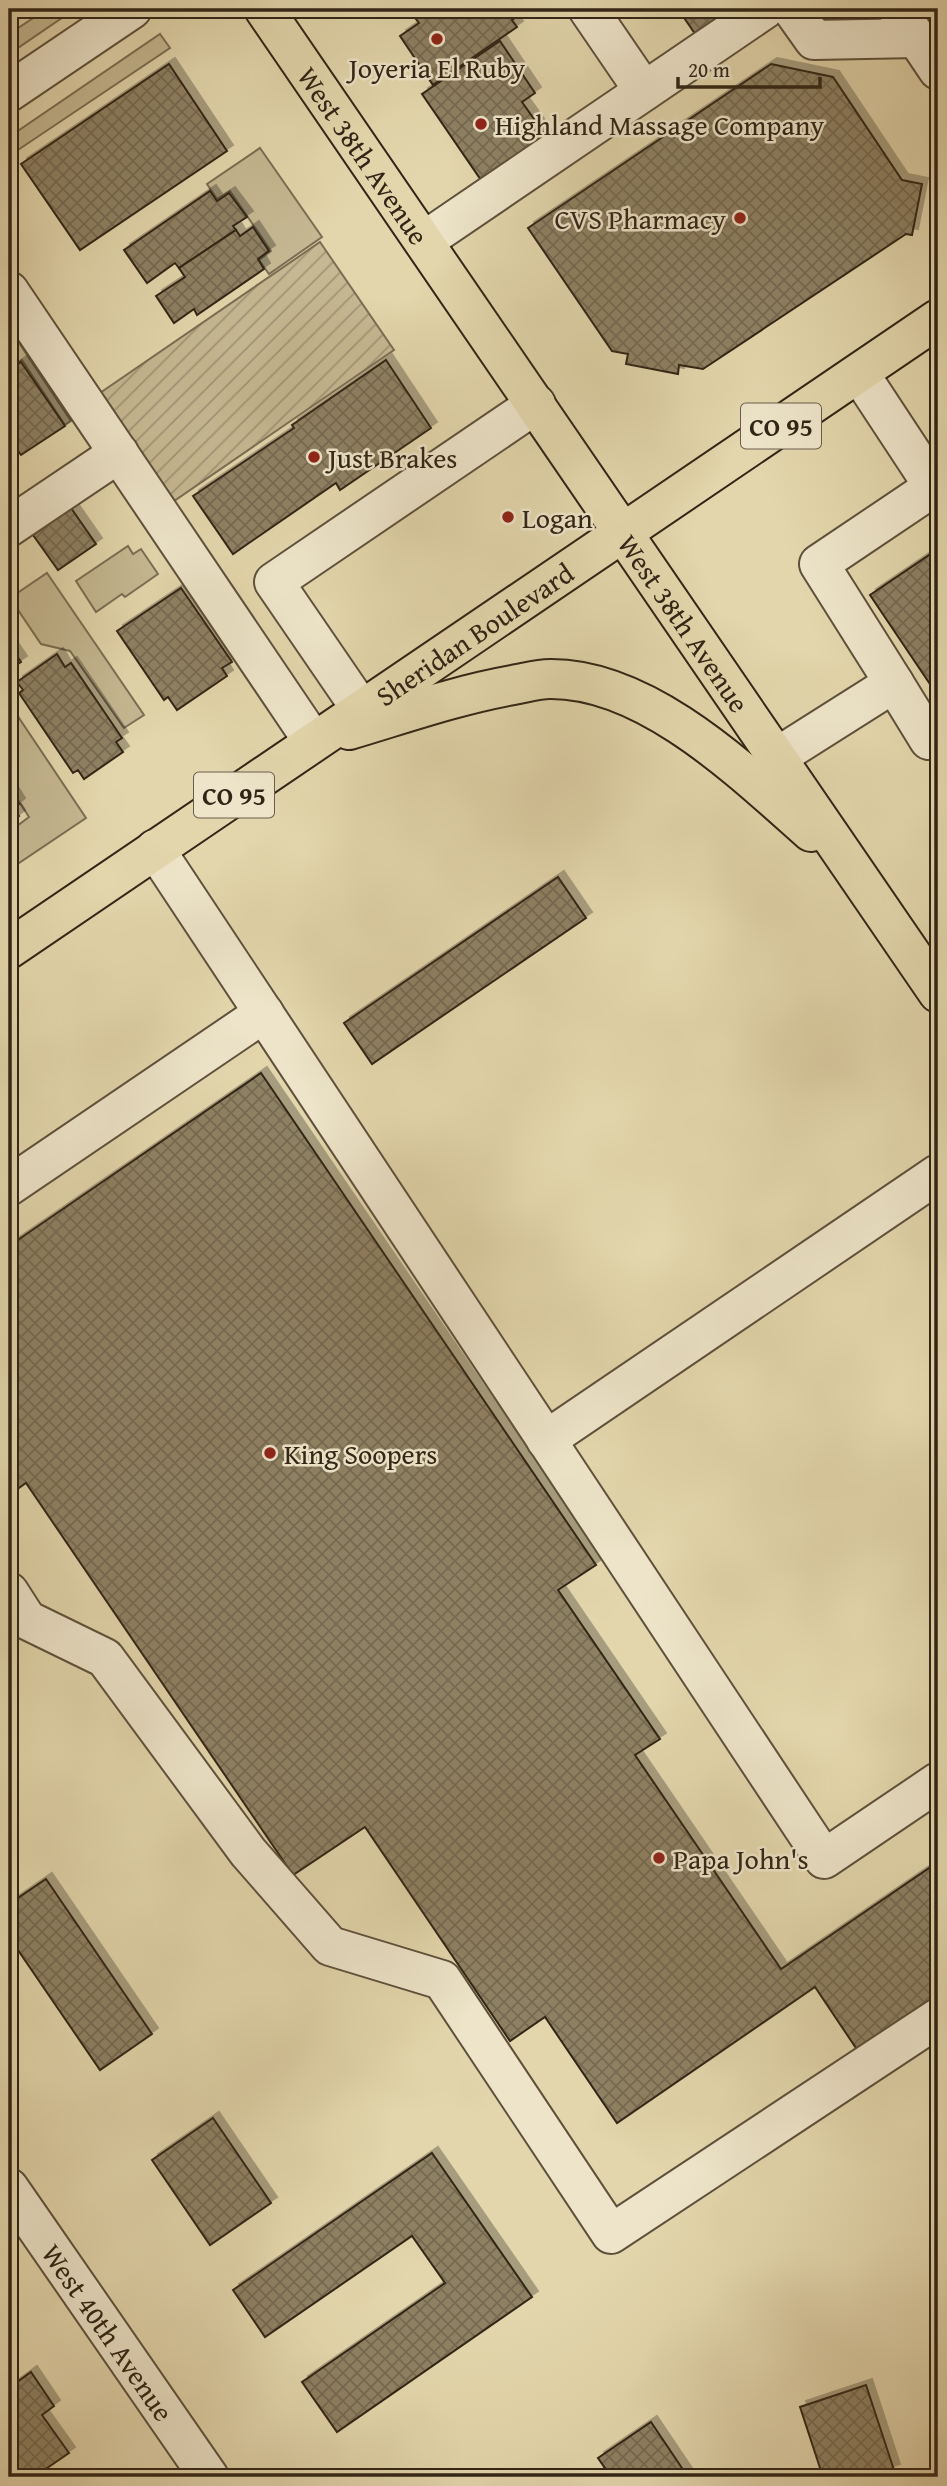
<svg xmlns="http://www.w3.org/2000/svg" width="947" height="2486" font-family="'Gentium Book Plus',serif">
<defs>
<pattern id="garden-furrows" width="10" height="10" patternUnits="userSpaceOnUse" patternTransform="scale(1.75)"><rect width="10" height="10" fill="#c5b892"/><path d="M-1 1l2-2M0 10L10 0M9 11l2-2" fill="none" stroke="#a19576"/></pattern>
<pattern id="building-cross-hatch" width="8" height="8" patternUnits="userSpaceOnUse" patternTransform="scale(1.75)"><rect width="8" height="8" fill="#8e8164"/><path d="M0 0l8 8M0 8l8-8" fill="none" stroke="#756951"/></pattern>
<filter id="shadow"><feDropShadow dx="6" dy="-6" stdDeviation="0" flood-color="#0004"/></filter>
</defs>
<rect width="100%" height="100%" fill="#e3d6ac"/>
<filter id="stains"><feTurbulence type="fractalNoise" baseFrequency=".00286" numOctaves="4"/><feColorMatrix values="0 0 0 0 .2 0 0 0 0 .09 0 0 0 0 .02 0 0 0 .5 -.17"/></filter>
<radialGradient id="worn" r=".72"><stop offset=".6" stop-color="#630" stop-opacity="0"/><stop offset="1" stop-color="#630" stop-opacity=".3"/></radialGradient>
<g fill="#c5b892" stroke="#7b6e54" stroke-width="2">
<path d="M 47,9 L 75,9 L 9,54 L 9,34 Z"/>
<path d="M 160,34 L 170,48 L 9,156 L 9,137 Z"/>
<path d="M 260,148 L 322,237 L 269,274 L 259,260 L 271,251 L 230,191 L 217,199 L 207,184 Z"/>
<path d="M 9,328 L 71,421 L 65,425 L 22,360 L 9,368 Z"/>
<path d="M 128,546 L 133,554 L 141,549 L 158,574 L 125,597 L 122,594 L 96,612 L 76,581 Z"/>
<path d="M 47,573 L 144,715 L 124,728 L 70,651 L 41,644 L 10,598 Z"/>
<path d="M 9,703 L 86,818 L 13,867 L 9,860 L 9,832 L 29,817 L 9,786 Z"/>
</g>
<path fill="url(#garden-furrows)" stroke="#7b6e54" stroke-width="2" d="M 320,242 L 394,350 L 174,501 L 100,393 Z"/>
<g fill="url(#building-cross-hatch)" stroke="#312516" stroke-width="2" filter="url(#shadow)">
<path d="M 420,9 L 528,9 L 512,20 L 517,27 L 433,85 L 400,36 L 419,23 L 412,14 Z"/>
<path d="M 678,9 L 741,9 L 698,38 Z"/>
<path d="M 500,41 L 535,93 L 522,102 L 546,136 L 481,180 L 422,94 Z"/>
<path d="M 169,64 L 227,151 L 80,250 L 21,164 Z"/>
<path d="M 771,64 L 833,77 L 902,180 L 922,184 L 912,235 L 906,234 L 703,369 L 679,365 L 678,374 L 626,364 L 628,354 L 612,351 L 528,228 Z"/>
<path d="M 210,191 L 217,201 L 229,193 L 247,217 L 233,226 L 236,230 L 179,268 L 175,263 L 147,283 L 124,250 Z"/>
<path d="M 253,227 L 269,251 L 258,259 L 264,269 L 197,315 L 194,309 L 174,323 L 156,296 L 185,277 L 179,268 L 236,230 L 240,236 Z"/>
<path d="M 386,360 L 431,428 L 340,490 L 336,483 L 233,554 L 193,496 L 294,428 L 292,425 Z"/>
<path d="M 21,362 L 65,426 L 21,455 L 9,438 L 9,370 Z"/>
<path d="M 71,508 L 96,544 L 58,570 L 33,535 Z"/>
<path d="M 938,549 L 938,696 L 870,595 Z"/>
<path d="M 181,588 L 232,662 L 222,668 L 227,676 L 177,710 L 168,697 L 164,700 L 117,631 Z"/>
<path d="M 9,644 L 21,662 L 9,670 Z"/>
<path d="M 57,654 L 65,667 L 71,663 L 122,738 L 116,742 L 123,752 L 84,779 L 78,770 L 73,773 L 19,693 L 23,690 L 17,682 Z"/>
<path d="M 9,788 L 19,804 L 14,808 L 19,816 L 9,823 Z"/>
<path d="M 558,877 L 586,918 L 372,1064 L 344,1023 Z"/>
<path d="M 261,1073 L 596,1565 L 558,1590 L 660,1739 L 635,1755 L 781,1969 L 938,1862 L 938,2001 L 860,2054 L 815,1987 L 617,2123 L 545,2017 L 510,2041 L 365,1827 L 293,1875 L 26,1483 L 9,1495 L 9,1246 Z"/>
<path d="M 46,1879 L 152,2034 L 100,2070 L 9,1937 L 9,1904 Z"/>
<path d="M 213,2118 L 271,2203 L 210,2245 L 152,2160 Z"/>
<path d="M 432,2153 L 532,2297 L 337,2432 L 302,2382 L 445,2283 L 412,2236 L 265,2337 L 233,2290 Z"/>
<path d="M 31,2372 L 54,2406 L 42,2415 L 69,2453 L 34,2477 L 19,2477 L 9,2463 L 9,2388 Z"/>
<path d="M 866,2385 L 894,2470 L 871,2477 L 823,2477 L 800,2407 Z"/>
<path d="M 651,2422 L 688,2477 L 611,2477 L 598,2458 Z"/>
</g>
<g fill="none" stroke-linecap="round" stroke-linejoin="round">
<defs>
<g id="minor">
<path d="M 588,9 L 644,91"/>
<path d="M 792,9 L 814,40 L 917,38"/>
<path d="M 897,9 L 938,70"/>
<path d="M 9,92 L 132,9"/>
<path d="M 424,241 L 765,9"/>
<path d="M 9,291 L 313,741"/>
<path d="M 859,373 L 934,487"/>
<path d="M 9,527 L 119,453"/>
<path d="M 894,683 L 929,740 L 938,734"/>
<path d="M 361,709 L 274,582 L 536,404"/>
<path d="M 777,757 L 894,683 L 819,564 L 938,484"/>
<path d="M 155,849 L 824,1859 L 938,1782"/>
<path d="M 9,1186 L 264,1013"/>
<path d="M 546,1440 L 938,1174"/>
<path d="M 9,1592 L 27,1620 L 105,1658 L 248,1852 L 330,1946 L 442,1980 L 611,2234 L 938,2018"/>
<path id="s1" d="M 9,2188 L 209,2477"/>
</g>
<g id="major">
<path id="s2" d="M 264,9 L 938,993"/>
<path d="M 349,730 C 403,714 457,695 513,685 C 525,683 538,679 550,679 C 647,678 743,772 811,832"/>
<path id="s3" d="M 9,949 L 938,319"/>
</g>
</defs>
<use href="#minor" stroke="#5e513c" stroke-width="42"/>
<use href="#major" stroke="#312516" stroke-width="42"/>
<use href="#minor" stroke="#ede4c9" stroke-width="38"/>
<use href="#major" stroke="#e3d6ac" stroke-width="38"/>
</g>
<g fill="#8f2418" stroke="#ede4c9" stroke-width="2.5">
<circle cx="437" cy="39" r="7"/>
<circle cx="481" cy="124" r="7"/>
<circle cx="740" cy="218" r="7"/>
<circle cx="314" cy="457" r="7"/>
<circle cx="508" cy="517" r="7"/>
<circle cx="270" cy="1453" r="7"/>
<circle cx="659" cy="1858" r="7"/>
</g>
<g text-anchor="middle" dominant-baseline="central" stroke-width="5" stroke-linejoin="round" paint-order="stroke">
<g fill="#ede4c9" stroke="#695e4c" stroke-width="2">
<rect x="741" y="403.5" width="80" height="45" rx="5"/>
<rect x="194" y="772.5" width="80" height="45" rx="5"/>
</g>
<g font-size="26" font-weight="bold" fill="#312516">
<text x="781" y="426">CO 95</text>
<text x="234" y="795">CO 95</text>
</g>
<g font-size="28" fill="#312516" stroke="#ede4c9" text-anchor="start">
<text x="437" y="67" text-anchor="middle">Joyeria El Ruby</text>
<text x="495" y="124">Highland Massage Company</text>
<text x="726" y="218" text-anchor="end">CVS Pharmacy</text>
<text x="328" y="457">Just Brakes</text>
<text x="522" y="517">Logan</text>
<text x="284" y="1453">King Soopers</text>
<text x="673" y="1858">Papa John's</text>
</g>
<g font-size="28" fill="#312516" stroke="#ede4c9">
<text stroke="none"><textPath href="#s2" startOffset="177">West 38th Avenue</textPath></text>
<text stroke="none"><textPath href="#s2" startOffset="744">West 38th Avenue</textPath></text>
<text stroke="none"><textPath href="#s3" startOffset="562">Sheridan Boulevard</textPath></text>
<text stroke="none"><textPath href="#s1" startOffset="175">West 40th Avenue</textPath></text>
</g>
</g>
<rect width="947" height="2486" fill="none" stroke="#e3d6ac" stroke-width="35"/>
<rect x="10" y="10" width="926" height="2465" fill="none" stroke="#312516" stroke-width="3.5"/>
<rect x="18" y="18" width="912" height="2451" fill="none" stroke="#312516" stroke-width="2"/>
<path d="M678 77v10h142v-10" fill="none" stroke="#312516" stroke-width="3.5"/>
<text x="688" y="77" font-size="21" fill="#312516" stroke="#ede4c9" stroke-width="5" paint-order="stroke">20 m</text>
<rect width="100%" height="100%" filter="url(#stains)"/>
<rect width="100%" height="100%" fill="url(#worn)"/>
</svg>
